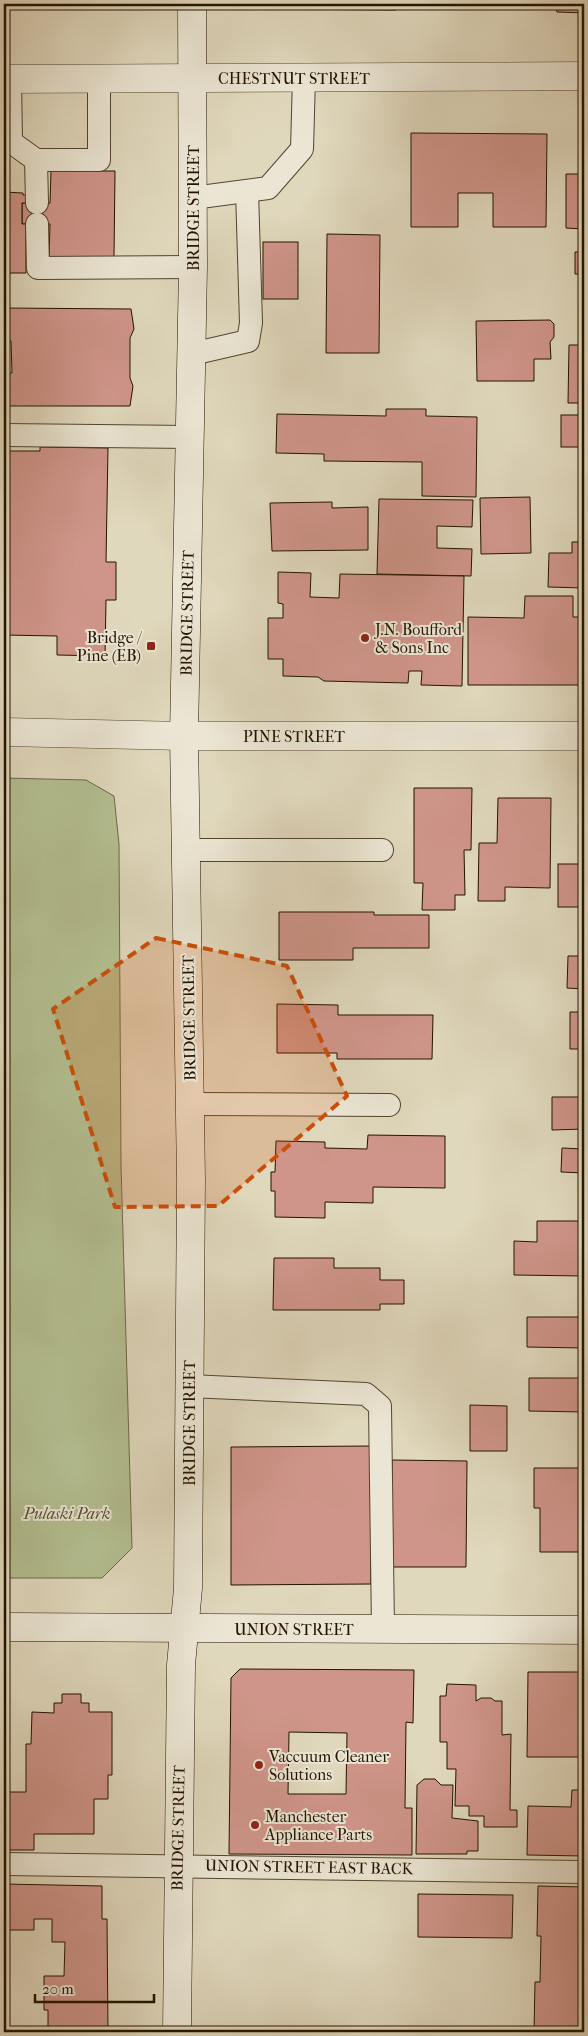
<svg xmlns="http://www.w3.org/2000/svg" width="588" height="2036" font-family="'IM FELL French Canon',serif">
<rect width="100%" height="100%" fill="#e0d8bd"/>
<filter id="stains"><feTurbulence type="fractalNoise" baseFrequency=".004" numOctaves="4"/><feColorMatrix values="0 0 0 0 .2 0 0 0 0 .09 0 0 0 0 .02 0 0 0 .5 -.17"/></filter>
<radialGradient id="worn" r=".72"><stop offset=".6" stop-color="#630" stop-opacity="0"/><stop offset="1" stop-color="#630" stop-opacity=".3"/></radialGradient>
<path fill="#b3be90" stroke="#6b6848" d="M 4,778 L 86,780 L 114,796 L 119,844 L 121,1165 L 132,1548 L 102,1578 L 4,1578 Z"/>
<g fill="#cf958a" stroke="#231300" fill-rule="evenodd">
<path d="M 265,4 L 396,4 L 396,10 L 265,9 Z"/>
<path d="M 555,4 L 584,4 L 584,13 L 557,12 Z"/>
<path d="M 411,133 L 547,134 L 546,227 L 493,227 L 493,193 L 458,193 L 458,227 L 411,227 Z"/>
<path d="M 51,171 L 115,171 L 114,257 L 49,257 L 50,224 L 22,224 L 22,203 L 50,203 Z"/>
<path d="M 566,174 L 584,174 L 584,229 L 566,228 Z"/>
<path d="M 4,192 L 23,193 L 23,195 L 26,195 L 26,203 L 22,203 L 22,224 L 26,224 L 26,273 L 4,273 Z"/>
<path d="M 327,234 L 380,235 L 379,353 L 326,353 Z"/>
<rect x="263" y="242" width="35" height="57"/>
<path d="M 575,252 L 584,252 L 584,284 L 584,274 L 575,274 Z"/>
<path d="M 4,308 L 131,309 L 134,329 L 130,338 L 130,378 L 133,386 L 130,406 L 4,406 L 4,373 L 12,373 L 11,341 L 4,341 Z"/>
<path d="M 550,320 L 554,324 L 554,337 L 550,342 L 551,359 L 534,359 L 534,381 L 477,381 L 476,321 Z"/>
<path d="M 569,345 L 584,345 L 584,403 L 568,403 Z"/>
<path d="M 386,409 L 426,409 L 426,416 L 477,417 L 476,497 L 422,496 L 422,462 L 324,461 L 324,454 L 276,453 L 277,414 L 386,416 Z"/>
<rect x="561" y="415" width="23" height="32"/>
<path d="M 40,447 L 108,448 L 106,562 L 116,562 L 116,600 L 106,600 L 105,656 L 57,655 L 57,636 L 4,635 L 4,451 L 40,451 Z"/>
<path d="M 530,497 L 531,553 L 481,554 L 480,498 Z"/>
<path d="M 379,499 L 473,500 L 472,527 L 437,526 L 437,548 L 472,549 L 471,576 L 377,574 Z"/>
<path d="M 332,502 L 332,508 L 368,507 L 368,550 L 272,551 L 270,503 Z"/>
<path d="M 572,542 L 584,542 L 584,588 L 548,587 L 549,553 L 572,553 Z"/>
<path d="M 278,572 L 311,573 L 310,597 L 339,598 L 340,574 L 464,576 L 462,686 L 421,685 L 422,671 L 409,671 L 408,683 L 324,681 L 318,677 L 283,676 L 283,659 L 268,659 L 268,618 L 283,618 L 283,604 L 278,603 Z"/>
<path d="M 525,596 L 573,596 L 573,617 L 584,617 L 584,685 L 468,685 L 468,617 L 524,618 Z"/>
<path d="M 414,788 L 472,788 L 471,850 L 464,850 L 465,895 L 455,895 L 455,910 L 422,910 L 423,883 L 414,883 Z"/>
<path d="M 498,798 L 551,798 L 550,888 L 505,887 L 505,901 L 478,901 L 479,843 L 497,843 Z"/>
<rect x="558" y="864" width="25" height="43"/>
<path d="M 279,912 L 374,912 L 374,915 L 429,915 L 429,948 L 353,948 L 353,960 L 279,960 Z"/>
<path d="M 568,956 L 584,956 L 584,989 L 567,988 Z"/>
<path d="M 277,1004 L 338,1005 L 338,1015 L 433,1015 L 432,1059 L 337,1059 L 337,1053 L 277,1053 Z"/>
<path d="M 570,1012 L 584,1012 L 584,1066 L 584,1049 L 570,1049 Z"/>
<path d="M 552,1097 L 584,1097 L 584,1129 L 552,1130 Z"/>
<path d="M 368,1135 L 445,1136 L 445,1188 L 373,1187 L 373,1203 L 325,1202 L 325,1218 L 275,1217 L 275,1191 L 271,1191 L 271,1172 L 275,1172 L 276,1141 L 325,1142 L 325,1148 L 367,1149 Z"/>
<path d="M 562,1148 L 584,1149 L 584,1173 L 561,1172 Z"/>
<path d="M 580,1215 L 584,1215 L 584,1276 L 514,1275 L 514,1241 L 537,1242 L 537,1221 L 580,1221 Z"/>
<path d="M 274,1258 L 334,1258 L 334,1268 L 380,1268 L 380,1280 L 404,1280 L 404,1304 L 380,1304 L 380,1310 L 273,1310 Z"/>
<path d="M 527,1317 L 584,1317 L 584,1360 L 582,1360 L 583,1348 L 527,1347 Z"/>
<path d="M 529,1378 L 584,1378 L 584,1412 L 529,1411 Z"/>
<path d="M 470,1405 L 507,1406 L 507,1451 L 470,1451 Z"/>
<path d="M 370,1446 L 371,1584 L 231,1585 L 231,1447 Z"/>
<path d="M 392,1460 L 467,1461 L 466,1567 L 391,1567 Z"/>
<path d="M 534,1468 L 584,1468 L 584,1552 L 540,1552 L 540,1508 L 534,1508 Z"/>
<path d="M 240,1669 L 414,1670 L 413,1723 L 406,1722 L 405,1808 L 412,1808 L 412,1855 L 229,1854 L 231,1678 ZM 289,1732 L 347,1733 L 346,1794 L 288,1794 Z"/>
<path d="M 528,1672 L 584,1672 L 584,1856 L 527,1855 L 528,1806 L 571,1807 L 572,1790 L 582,1790 L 582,1757 L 527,1757 Z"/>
<path d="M 447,1684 L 476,1685 L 476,1701 L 481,1698 L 491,1698 L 495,1701 L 502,1701 L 502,1735 L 511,1734 L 510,1810 L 517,1810 L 517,1827 L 484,1827 L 484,1816 L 469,1816 L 469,1806 L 455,1806 L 456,1769 L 447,1769 L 447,1742 L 440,1742 L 440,1696 L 446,1696 Z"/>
<path d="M 62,1694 L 81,1694 L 81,1703 L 89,1703 L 89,1712 L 112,1712 L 112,1775 L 108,1775 L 108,1799 L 94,1799 L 94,1834 L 34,1834 L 34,1850 L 4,1850 L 4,1792 L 26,1792 L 26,1744 L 31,1744 L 32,1712 L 54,1713 L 54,1703 L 62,1703 Z"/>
<path d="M 424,1779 L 435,1779 L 441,1785 L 453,1785 L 452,1818 L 478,1821 L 478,1851 L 467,1851 L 467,1854 L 416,1854 L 417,1785 Z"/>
<path d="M 4,1884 L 102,1886 L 102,1919 L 107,1919 L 108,2032 L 48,2032 L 48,2010 L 44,2010 L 44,1976 L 64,1976 L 65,1942 L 52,1942 L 52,1919 L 34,1919 L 34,1930 L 4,1930 Z"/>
<path d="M 538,1886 L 584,1887 L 583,2032 L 534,2032 L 535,1982 L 540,1982 L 541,1936 L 537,1936 Z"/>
<path d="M 418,1894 L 513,1895 L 512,1938 L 418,1937 Z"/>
</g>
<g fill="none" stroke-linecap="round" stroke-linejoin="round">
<defs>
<g id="lane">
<path d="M 10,79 L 11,142 L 36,160 L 37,203"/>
<path d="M 36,160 L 99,160 L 99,79"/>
<path d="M 193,198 L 268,188 L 302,149 L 304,78"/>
<path d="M 37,224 L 38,268 L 193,267"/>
<path d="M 192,354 L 248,341 L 251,323 L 247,191"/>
<path d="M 4,435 L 190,437"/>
<path d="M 186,850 L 382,850"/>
<path d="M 190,1104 L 389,1105"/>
<path d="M 189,1386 L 366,1394 L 380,1406 L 383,1629"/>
<path d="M 4,1864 L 584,1872"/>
</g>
<g id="street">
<path d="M 4,79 L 584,76"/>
<path d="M 4,732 L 184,736 L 584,736"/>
</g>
<g id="secondary">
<path d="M 4,1627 L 584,1630"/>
<path d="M 177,2032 L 181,1665 L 188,1588 L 191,1179 L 184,736 L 193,267 L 192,4"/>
</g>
</defs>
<use href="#lane" stroke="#52442f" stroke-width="24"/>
<use href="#street" stroke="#52442f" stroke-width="29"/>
<use href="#secondary" stroke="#231300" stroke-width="29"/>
<use href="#lane" stroke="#ebe6d4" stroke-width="22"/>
<use href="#street" stroke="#ebe6d4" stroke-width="28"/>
<use href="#secondary" stroke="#ebe6d4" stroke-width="28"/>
</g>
<path fill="#ca4e0a" fill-opacity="0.2" stroke="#ca4e0a" stroke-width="4" stroke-dasharray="10 6" stroke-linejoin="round" d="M 156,938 L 287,966 L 347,1096 L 218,1206 L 115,1207 L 53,1009 Z"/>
<g fill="#8f2418" stroke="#ebe6d4" stroke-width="2">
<circle cx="365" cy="638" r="5"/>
<rect x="146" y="641" width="10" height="10" rx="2.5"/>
<circle cx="259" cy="1765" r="5"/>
<circle cx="255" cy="1825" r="5"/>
</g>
<g text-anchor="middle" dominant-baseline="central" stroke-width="4" stroke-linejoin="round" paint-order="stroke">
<g font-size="16" fill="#231300" stroke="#ebe6d4">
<text x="294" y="78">CHESTNUT STREET</text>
<text transform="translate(193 208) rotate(-90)">BRIDGE STREET</text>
<text transform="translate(187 613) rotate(-89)">BRIDGE STREET</text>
<text x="294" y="736">PINE STREET</text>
<text transform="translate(189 1018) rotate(-91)">BRIDGE STREET</text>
<text transform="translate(189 1423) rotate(-90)">BRIDGE STREET</text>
<text x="294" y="1629">UNION STREET</text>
<text transform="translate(178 1828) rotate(-89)">BRIDGE STREET</text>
<text transform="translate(309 1867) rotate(1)">UNION STREET EAST BACK</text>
</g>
<g font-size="16" fill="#231300" stroke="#ebe6d4" text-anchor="start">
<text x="375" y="629">J.N. Boufford<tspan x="375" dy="18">&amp; Sons Inc</tspan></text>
<text x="141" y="637" text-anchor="end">Bridge /<tspan x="141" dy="18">Pine (EB)</tspan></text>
<text x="269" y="1756">Vaccuum Cleaner<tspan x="269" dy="18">Solutions</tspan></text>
<text x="265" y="1816">Manchester<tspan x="265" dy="18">Appliance Parts</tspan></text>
</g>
<g font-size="16" font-style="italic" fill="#554f32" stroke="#ebe6d4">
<text x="67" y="1513">Pulaski Park</text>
</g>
</g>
<rect width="588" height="2036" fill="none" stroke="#e0d8bd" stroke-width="20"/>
<rect x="5" y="5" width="578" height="2026" fill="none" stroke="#231300" stroke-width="2.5"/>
<rect x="10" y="10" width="568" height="2016" fill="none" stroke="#231300"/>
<path d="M35 1994v8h119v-8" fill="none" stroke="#231300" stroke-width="2.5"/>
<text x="42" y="1994" font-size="15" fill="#231300" stroke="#ebe6d4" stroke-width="4" paint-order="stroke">20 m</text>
<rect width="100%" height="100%" filter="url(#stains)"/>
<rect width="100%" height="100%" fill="url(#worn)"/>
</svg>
